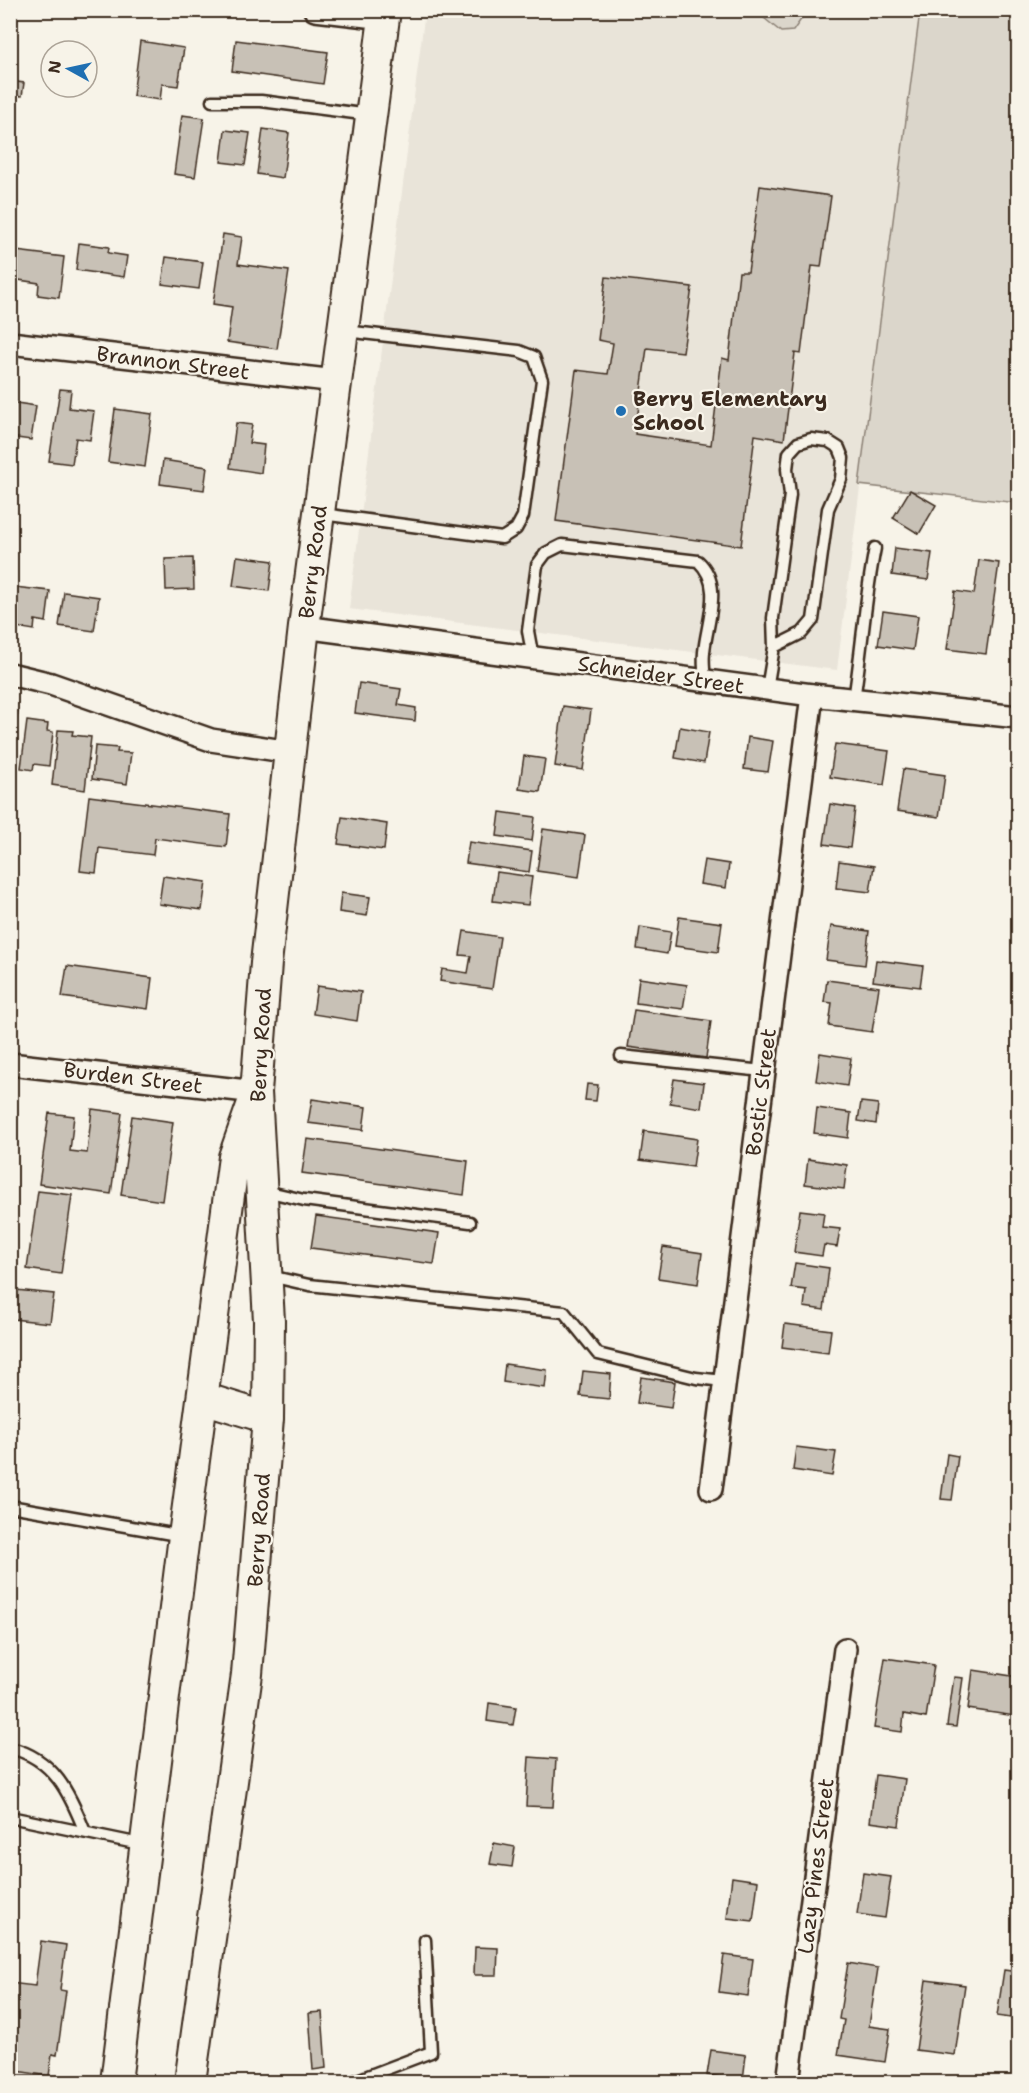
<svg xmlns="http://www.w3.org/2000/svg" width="1029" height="2093" font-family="'Shantell Sans',sans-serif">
<rect width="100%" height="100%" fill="#f7f3e8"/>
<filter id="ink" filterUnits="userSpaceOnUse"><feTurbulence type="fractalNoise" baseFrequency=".0167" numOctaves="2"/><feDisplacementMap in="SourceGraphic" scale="12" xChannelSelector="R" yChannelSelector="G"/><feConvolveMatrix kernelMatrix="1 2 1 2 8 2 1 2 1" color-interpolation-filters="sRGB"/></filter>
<g filter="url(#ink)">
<path fill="#e9e4d9" d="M 425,11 L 920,11 L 837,670 L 349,609 Z"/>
<g fill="#dbd6cb" stroke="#8b8074" stroke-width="1.5">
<path d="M 764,11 L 764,10 L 803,11 L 802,18 L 793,31 L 781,32 L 764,18 Z"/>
<path d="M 920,11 L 1018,11 L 1018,503 L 859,485 Z"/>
</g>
<g fill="#c8c1b6" stroke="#3b2a1e" stroke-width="1.5">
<path d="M 236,40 L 328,52 L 323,84 L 232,71 Z"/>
<path d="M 140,41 L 184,48 L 178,86 L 162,84 L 160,100 L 133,96 Z"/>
<path d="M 10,81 L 24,83 L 22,96 L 10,95 Z"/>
<path d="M 182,115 L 204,118 L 195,177 L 174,174 Z"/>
<path d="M 263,129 L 289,133 L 283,178 L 257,174 Z"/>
<path d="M 225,130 L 250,133 L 245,165 L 221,162 Z"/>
<path d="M 760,186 L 831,196 L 821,267 L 812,266 L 801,354 L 795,353 L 784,440 L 755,435 L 741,546 L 556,521 L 576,370 L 608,374 L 613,343 L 598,340 L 606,277 L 692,287 L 683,352 L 647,348 L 635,434 L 711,445 L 722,358 L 729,360 L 739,272 L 748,272 Z"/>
<path d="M 223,234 L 242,237 L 238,264 L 289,271 L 277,349 L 227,342 L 232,307 L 213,304 Z"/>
<path d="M 79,243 L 109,247 L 108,253 L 127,256 L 124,277 L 76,270 Z"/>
<path d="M 16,251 L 64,257 L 59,298 L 38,295 L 39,283 L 12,279 Z"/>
<path d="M 166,257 L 203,262 L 199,289 L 162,284 Z"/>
<path d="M 60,389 L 71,390 L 69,408 L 94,411 L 90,440 L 76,438 L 72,464 L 49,461 Z"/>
<path d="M 10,402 L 36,406 L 31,440 L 10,437 Z"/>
<path d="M 115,409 L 152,414 L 145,467 L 108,462 Z"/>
<path d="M 236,423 L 252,425 L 249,443 L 264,445 L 261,473 L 230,468 Z"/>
<path d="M 163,460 L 207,467 L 204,490 L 160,484 Z"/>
<path d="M 910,490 L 936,505 L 919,534 L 893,518 Z"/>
<path d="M 895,548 L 932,553 L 928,580 L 892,575 Z"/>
<path d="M 237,556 L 273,561 L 269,591 L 233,586 Z"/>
<path d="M 193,558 L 194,589 L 166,590 L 165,559 Z"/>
<path d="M 979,560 L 999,563 L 986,654 L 947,649 L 955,591 L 974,594 Z"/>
<path d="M 14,587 L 50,591 L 46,622 L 35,620 L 34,630 L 10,626 Z"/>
<path d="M 64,592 L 99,597 L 94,631 L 59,626 Z"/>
<path d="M 883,611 L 918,616 L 913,650 L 878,645 Z"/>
<path d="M 359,683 L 401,689 L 398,705 L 416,708 L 415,721 L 355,713 Z"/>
<path d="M 563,706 L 591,710 L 583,770 L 555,766 Z"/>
<path d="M 10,710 L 18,711 L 12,754 L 10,754 Z"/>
<path d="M 27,721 L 48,724 L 47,731 L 53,732 L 49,766 L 34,764 L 33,770 L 21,768 Z"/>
<path d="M 680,727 L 709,732 L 704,763 L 675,758 Z"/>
<path d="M 58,730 L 73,731 L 72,735 L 91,737 L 85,790 L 52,785 Z"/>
<path d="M 748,737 L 773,741 L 768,772 L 744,769 Z"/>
<path d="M 835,744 L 889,751 L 884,785 L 830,777 Z"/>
<path d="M 95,746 L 118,748 L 117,752 L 131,753 L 127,784 L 92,779 Z"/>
<path d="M 524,756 L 545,759 L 540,792 L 519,789 Z"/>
<path d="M 903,769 L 945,775 L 939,817 L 897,811 Z"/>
<path d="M 89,796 L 230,814 L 226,847 L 155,838 L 153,855 L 99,848 L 96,873 L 80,871 Z"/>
<path d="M 830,804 L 855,808 L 850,848 L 824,844 Z"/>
<path d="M 500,812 L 535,817 L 532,841 L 497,836 Z"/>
<path d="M 342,817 L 387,824 L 384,850 L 338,844 Z"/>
<path d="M 543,829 L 585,835 L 579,877 L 537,871 Z"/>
<path d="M 469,842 L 532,851 L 529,872 L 466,863 Z"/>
<path d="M 704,860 L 729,864 L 726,888 L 700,884 Z"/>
<path d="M 839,861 L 874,866 L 870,892 L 836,888 Z"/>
<path d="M 497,872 L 532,877 L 528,905 L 493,901 Z"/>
<path d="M 163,876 L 206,882 L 202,910 L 159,904 Z"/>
<path d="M 341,893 L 370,897 L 367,916 L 339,912 Z"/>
<path d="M 679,917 L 722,923 L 718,952 L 675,946 Z"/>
<path d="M 831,926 L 869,931 L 865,965 L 826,960 Z"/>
<path d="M 640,927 L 671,932 L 667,954 L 637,949 Z"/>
<path d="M 464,931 L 500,937 L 492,989 L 440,981 L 442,969 L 468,973 L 471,956 L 460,955 Z"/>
<path d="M 876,960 L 923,966 L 920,987 L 873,981 Z"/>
<path d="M 67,966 L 152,978 L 148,1009 L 62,997 Z"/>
<path d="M 639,978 L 687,985 L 683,1009 L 636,1003 Z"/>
<path d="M 827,980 L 879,987 L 872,1032 L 829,1026 L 832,1003 L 824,1002 Z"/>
<path d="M 317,986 L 361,992 L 357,1021 L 313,1014 Z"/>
<path d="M 634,1010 L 711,1021 L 706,1058 L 628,1047 Z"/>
<path d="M 820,1053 L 851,1058 L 847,1086 L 816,1081 Z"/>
<path d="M 674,1079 L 704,1083 L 701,1108 L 670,1103 Z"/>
<path d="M 587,1084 L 598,1085 L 596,1101 L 585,1100 Z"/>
<path d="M 312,1099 L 366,1107 L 363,1130 L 308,1123 Z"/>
<path d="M 861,1102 L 878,1104 L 876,1124 L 858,1121 Z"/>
<path d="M 817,1108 L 851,1113 L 848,1138 L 814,1133 Z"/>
<path d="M 92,1109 L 122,1113 L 111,1194 L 39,1184 L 49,1113 L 74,1116 L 70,1151 L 87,1153 Z"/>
<path d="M 132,1116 L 173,1122 L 162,1201 L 121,1195 Z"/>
<path d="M 644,1131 L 697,1139 L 693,1167 L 640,1160 Z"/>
<path d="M 307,1139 L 468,1161 L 464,1195 L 302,1173 Z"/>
<path d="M 808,1159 L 847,1165 L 844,1189 L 805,1184 Z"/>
<path d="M 38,1191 L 72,1195 L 61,1274 L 27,1269 Z"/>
<path d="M 800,1210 L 824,1213 L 822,1227 L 840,1229 L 837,1247 L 824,1245 L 822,1256 L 794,1252 Z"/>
<path d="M 316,1216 L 439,1233 L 434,1264 L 311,1248 Z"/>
<path d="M 663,1247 L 702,1253 L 698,1284 L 658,1278 Z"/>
<path d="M 795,1263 L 829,1268 L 824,1310 L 804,1307 L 806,1290 L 791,1288 Z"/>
<path d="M 16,1290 L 54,1294 L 50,1323 L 13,1319 Z"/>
<path d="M 785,1324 L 831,1330 L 828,1353 L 782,1347 Z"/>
<path d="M 505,1364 L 547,1370 L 545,1388 L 503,1382 Z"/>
<path d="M 583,1371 L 611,1374 L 609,1399 L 580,1396 Z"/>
<path d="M 641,1377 L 675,1382 L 671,1408 L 637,1403 Z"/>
<path d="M 796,1447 L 836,1452 L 832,1476 L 793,1470 Z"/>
<path d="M 947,1454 L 958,1456 L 952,1500 L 941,1499 Z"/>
<path d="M 885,1658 L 934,1665 L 926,1718 L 904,1714 L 902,1732 L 874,1728 Z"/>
<path d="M 973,1670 L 1018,1677 L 1015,1716 L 968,1709 Z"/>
<path d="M 954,1677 L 963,1678 L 956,1727 L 947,1726 Z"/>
<path d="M 489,1703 L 516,1707 L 513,1725 L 487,1721 Z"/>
<path d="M 529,1757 L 556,1759 L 553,1807 L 526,1806 Z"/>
<path d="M 876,1775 L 905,1779 L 899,1826 L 870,1822 Z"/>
<path d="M 494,1843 L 515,1847 L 512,1867 L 490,1864 Z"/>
<path d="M 863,1873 L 891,1877 L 885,1918 L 857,1914 Z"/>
<path d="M 732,1877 L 758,1881 L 753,1921 L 727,1918 Z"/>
<path d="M 41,1941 L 66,1945 L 60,1990 L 66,1991 L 57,2055 L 52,2054 L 49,2076 L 10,2070 L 10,1983 L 35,1986 Z"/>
<path d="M 475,1947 L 498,1948 L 497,1975 L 474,1975 Z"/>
<path d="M 724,1955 L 753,1959 L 748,1996 L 719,1992 Z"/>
<path d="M 848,1963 L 878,1968 L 869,2026 L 890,2029 L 885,2062 L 838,2055 L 844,2020 L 839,2019 Z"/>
<path d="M 1004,1970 L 1018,1972 L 1018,2019 L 997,2016 Z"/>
<path d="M 926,1980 L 965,1985 L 955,2055 L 916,2050 Z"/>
<path d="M 322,2012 L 326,2068 L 313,2070 L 309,2013 Z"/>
<path d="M 711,2050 L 746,2055 L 743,2080 L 707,2075 Z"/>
</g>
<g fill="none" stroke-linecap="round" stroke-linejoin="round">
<defs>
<g id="lane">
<path d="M 212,101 L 261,101 L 370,115"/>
<path d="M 322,514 L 502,538 L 516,529 L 523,516 L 542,380 L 534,357 L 519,351 L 345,331"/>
<path d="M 533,658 L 528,631 L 537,565 L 546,553 L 562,545 L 698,561 C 724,585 707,620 704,652 C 703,661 704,671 705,680"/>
<path d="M 767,689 L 774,647 L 773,618 L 790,495 L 787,469 L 789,453 L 798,443 L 811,439 L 828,441 L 839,448 L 843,458 L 841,479 L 828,509 L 813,620 L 802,633 L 774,647"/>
<path d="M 854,699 C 862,649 865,598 875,548"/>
<path d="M 621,1056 L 763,1071"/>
<path d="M 265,1191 L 304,1200 L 470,1222"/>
<path d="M 270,1276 L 309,1285 L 564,1312 L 598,1354 L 696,1378 L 724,1381"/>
<path d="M 10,1506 L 183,1536"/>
<path d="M 10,1748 C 54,1758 70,1794 85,1832"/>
<path d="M 10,1817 L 145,1845"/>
<path d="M 352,2082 L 431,2052 L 425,1940"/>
</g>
<g id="street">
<path d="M 315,10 L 384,18"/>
<path d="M 10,343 L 336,381"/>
<path d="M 304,627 L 812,695 L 1018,717"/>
<path d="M 10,674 L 51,684 L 211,740 L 290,752"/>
<path d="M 10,1064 L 256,1092"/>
<path d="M 711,1489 L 812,695"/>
<path d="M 788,2082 L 845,1649"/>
</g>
<g id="secondary">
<path d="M 203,1398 L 268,1418"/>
<path d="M 116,2082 L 184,1536 L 234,1157 L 252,1106"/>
<path d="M 190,2082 L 247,1674 L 268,1418 L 269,1321 L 256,1092 L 266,963 L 304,627 L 385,10"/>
</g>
</defs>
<use href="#lane" stroke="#3b2a1e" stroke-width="15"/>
<use href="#street" stroke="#3b2a1e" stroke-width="26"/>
<use href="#secondary" stroke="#3b2a1e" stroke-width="34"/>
<use href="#lane" stroke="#f7f3e8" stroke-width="10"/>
<use href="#street" stroke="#f7f3e8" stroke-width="21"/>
<use href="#secondary" stroke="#f7f3e8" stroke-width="30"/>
</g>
</g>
<circle fill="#1f6fb2" stroke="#f7f3e8" stroke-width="2" cx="621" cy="411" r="6"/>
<g text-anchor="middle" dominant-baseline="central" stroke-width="4.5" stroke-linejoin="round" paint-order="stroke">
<g font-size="21" fill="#3b2a1e" stroke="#f7f3e8">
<text transform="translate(173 363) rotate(7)">Brannon Street</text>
<text transform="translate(313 562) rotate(-83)">Berry Road</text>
<text transform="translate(661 675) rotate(8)">Schneider Street</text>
<text transform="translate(261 1045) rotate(-87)">Berry Road</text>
<text transform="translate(133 1078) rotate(7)">Burden Street</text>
<text transform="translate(761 1092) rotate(-83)">Bostic Street</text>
<text transform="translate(259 1530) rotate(-86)">Berry Road</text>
<text transform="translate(816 1866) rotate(-83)">Lazy Pines Street</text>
</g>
<g font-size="21" font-weight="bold" fill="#3b2a1e" stroke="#f7f3e8" text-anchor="start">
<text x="633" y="399">Berry Elementary<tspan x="633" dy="24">School</tspan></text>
</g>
</g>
<rect width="1029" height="2093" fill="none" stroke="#f7f3e8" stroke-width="36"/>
<rect x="18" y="18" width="993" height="2057" fill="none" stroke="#3b2a1e" stroke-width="2" filter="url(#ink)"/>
<g transform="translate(69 69) rotate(278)"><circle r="28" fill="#f7f3e8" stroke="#aca397" stroke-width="1.5"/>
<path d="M0-4.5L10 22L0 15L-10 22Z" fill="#1f6fb2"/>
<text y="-9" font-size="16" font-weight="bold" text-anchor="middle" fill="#3b2a1e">N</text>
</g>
</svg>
